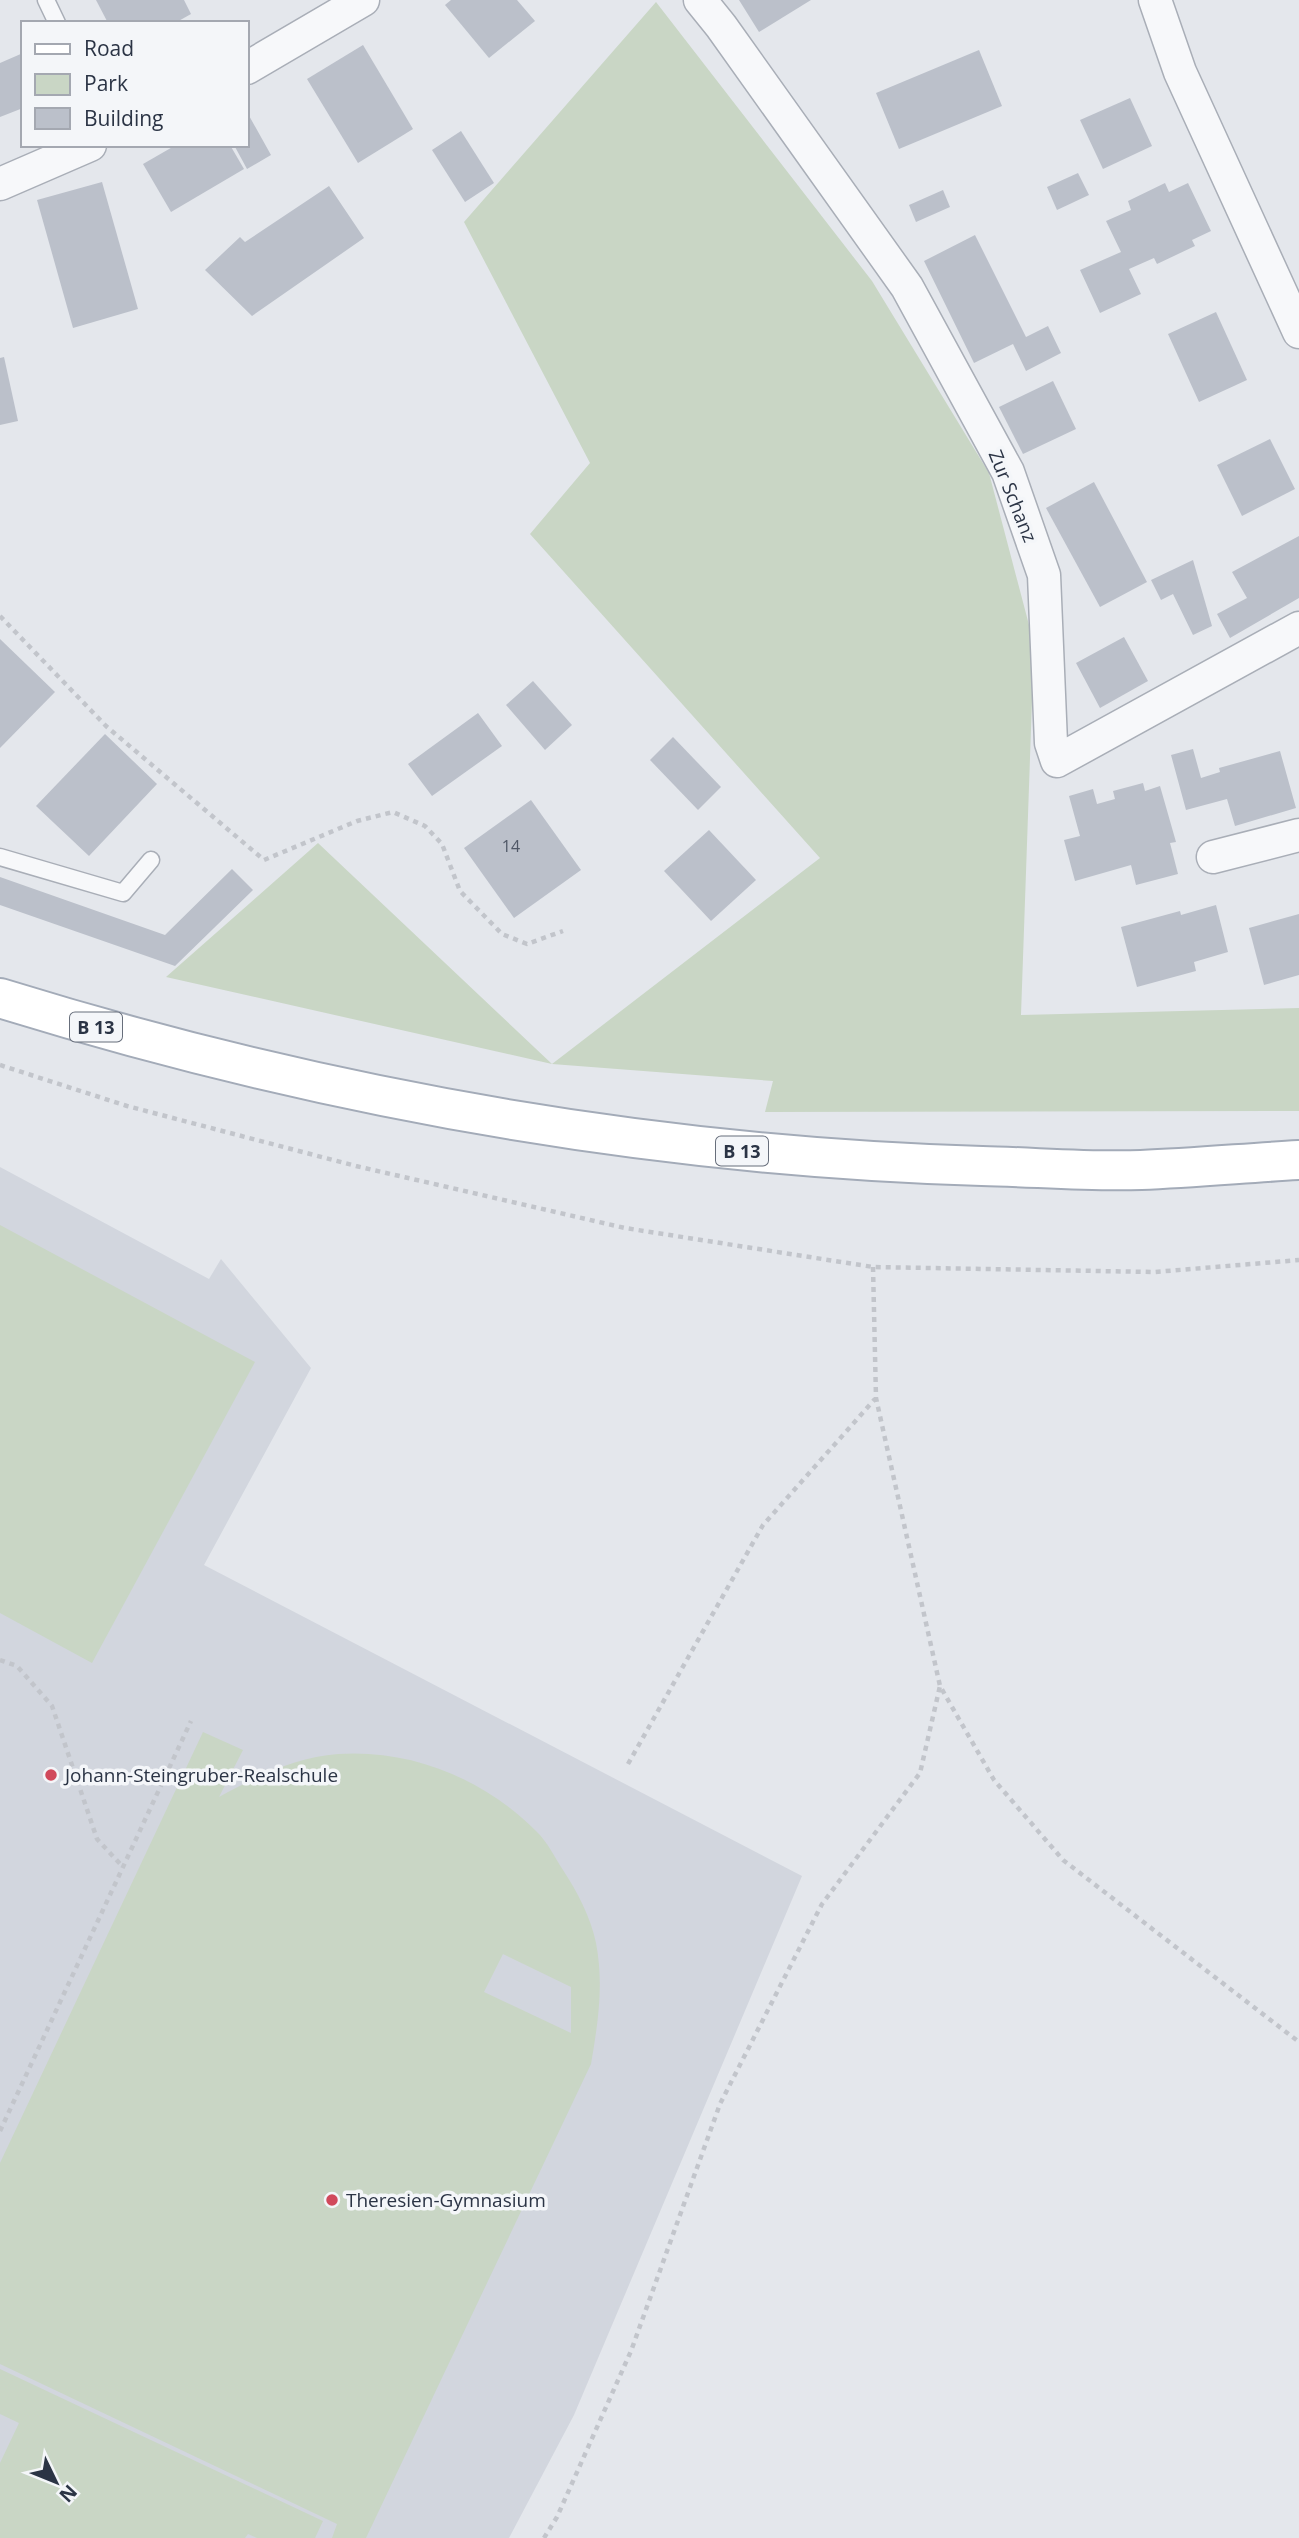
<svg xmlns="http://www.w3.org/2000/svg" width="1299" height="2538" font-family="'Open Sans',sans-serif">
<rect width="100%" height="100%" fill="#e4e7ec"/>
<path fill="#d2d6de" d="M 0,1167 L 209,1279 L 221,1259 L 311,1368 L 204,1565 L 802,1876 L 574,2415 L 509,2538 L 0,2538 Z"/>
<g fill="#c9d6c5" fill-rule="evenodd">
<path d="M 656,2 L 872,281 L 989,473 L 1034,644 L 1021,1015 L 1299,1008 L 1299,1111 L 765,1112 L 773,1081 L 552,1064 L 166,977 L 318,843 L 552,1064 L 820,858 L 530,534 L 590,463 L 464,222 Z"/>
<path d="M 0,1225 L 255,1362 L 92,1663 L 0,1613 Z"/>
<path d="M 203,1732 L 243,1750 L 219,1797 C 256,1777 295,1757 338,1754 C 412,1749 484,1779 536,1831 C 547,1841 555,1858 563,1870 C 577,1891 591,1918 596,1943 C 604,1985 598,2023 591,2064 L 366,2538 L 332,2538 L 337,2524 L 0,2364 L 0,2163 ZM 503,1954 L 571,1987 L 571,2033 L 484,1992 Z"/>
<path d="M 0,2369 L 323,2521 L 315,2538 L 257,2538 L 248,2534 L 245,2538 L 0,2538 L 0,2463 L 19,2423 L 0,2414 Z"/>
</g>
<g fill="#bbc0ca">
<path d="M 96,0 L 184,0 L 191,14 L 175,23 L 108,23 Z"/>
<path d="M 451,0 L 517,0 L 535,21 L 489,58 L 445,5 Z"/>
<path d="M 739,0 L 811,0 L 759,32 Z"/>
<path d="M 363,45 L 413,129 L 358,163 L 307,79 Z"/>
<path d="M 979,50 L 1002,106 L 899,149 L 876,93 Z"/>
<path d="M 23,53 L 23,108 L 0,117 L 0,63 Z"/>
<path d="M 1130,98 L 1152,146 L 1103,169 L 1080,120 Z"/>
<path d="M 247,112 L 271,155 L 247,169 L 234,145 L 247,145 Z"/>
<path d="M 461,131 L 494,183 L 465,202 L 432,150 Z"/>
<path d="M 176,145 L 230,145 L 244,169 L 171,212 L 143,164 Z"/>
<path d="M 1078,173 L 1089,195 L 1057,210 L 1047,187 Z"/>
<path d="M 102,182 L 138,309 L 73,328 L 37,200 Z"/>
<path d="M 1165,183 L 1169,192 L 1188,183 L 1211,231 L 1192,240 L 1195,246 L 1157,264 L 1154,258 L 1129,269 L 1141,294 L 1100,313 L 1080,270 L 1121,252 L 1106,221 L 1131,210 L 1128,201 Z"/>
<path d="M 329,186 L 364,238 L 252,316 L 205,270 L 240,237 L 245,242 Z"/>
<path d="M 943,190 L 950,207 L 916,222 L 909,205 Z"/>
<path d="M 975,235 L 1026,337 L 1048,326 L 1061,353 L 1026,371 L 1013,344 L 974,363 L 924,261 Z"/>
<path d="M 1216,312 L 1247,380 L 1199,402 L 1168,334 Z"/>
<path d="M 4,357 L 18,421 L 0,425 L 0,358 Z"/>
<path d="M 1053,381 L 1076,429 L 1023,454 L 999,407 Z"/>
<path d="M 1270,439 L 1295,489 L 1242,516 L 1217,465 Z"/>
<path d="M 1094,482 L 1147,582 L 1100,607 L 1046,508 Z"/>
<path d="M 1299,536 L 1299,598 L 1230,638 L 1217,614 L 1247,598 L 1232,572 Z"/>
<path d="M 1193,560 L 1212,626 L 1193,635 L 1173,594 L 1161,600 L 1151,580 Z"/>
<path d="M 1124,637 L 1148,681 L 1100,708 L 1076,663 Z"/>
<path d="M 0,639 L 55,692 L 0,748 Z"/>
<path d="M 533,681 L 572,725 L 545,750 L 506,705 Z"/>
<path d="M 478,713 L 502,746 L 432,796 L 408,764 Z"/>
<path d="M 105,734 L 157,784 L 89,856 L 36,806 Z"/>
<path d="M 673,737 L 721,787 L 698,810 L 650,760 Z"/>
<path d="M 1193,749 L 1201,778 L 1220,772 L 1219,768 L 1280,751 L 1296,808 L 1235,826 L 1227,799 L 1186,810 L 1171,755 Z"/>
<path d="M 1143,783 L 1145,791 L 1160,786 L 1176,842 L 1170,843 L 1178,874 L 1136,885 L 1131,865 L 1075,881 L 1064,840 L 1080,836 L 1069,796 L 1093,789 L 1097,804 L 1115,799 L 1113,791 Z"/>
<path d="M 531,800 L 581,870 L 514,918 L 464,848 Z"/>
<path d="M 709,830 L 756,880 L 711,921 L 664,871 Z"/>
<path d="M 232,869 L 253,890 L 175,966 L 0,905 L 0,877 L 165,935 Z"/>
<path d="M 1216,905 L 1228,952 L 1194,962 L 1196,971 L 1137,987 L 1121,927 L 1180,911 L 1181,915 Z"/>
<path d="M 1299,914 L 1299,975 L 1264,985 L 1249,928 Z"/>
</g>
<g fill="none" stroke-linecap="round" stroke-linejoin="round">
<defs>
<g id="service">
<path d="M 46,0 L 57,23"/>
<path d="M 0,857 L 123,893 L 151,860"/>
</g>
<g id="minor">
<path d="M 700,0 L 721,26 L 907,287 L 1008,472 L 1044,575 L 1051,743 L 1057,761 L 1299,628"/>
<path d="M 1155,0 L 1180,72 L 1299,332"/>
<path d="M 247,68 L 363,0"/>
<path d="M 0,184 L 90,145"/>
<path d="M 1213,857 L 1299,835"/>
</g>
<path id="primary" d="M 0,998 C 320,1097 647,1156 982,1166 C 1034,1167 1088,1172 1141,1170 C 1193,1168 1246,1163 1299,1160"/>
</defs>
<use href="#service" stroke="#a9aeb7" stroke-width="19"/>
<use href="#minor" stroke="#a9aeb7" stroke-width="35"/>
<use href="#primary" stroke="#a3abb8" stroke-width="42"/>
<g stroke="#c2c5cb" stroke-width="4.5" stroke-dasharray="5 5" stroke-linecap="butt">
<path d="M 0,616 L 106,726 L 264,860 L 357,821 L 393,812 L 425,826 L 442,844 L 460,891 L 502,934 L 527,944 L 563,931"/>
<path d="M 0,1065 L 127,1106 L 356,1166 L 625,1228 L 873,1267 L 1155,1272 L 1299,1260"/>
<path d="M 873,1267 L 876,1398 L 940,1686 L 994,1780 L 1063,1860 L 1299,2042"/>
<path d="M 0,1660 L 17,1666 L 52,1706 L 97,1839 L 123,1867"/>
<path d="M 628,1764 L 763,1525 L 875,1399"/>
<path d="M 0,2131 L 191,1721"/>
<path d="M 544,2538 L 557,2517 L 631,2351 L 720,2104 L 822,1904 L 920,1773 L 940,1686"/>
</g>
<use href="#service" stroke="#f7f8fa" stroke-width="16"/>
<use href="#minor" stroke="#f7f8fa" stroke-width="32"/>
<use href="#primary" stroke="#fff" stroke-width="38"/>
</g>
<g fill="#d1495b" stroke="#f4f6f9" stroke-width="2.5">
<circle cx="51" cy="1775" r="7"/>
<circle cx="332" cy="2200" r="7"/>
</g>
<g text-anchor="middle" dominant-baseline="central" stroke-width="7" stroke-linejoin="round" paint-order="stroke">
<g font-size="16" fill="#4f5766">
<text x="511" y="846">14</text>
</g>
<g fill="#f4f6f9" stroke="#676e7b" stroke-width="2">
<rect x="70" y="1012.5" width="52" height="29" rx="5"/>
<rect x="716" y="1136.5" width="52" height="29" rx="5"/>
</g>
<g font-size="18" font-weight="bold" fill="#2b3445">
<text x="96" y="1027">B 13</text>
<text x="742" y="1151">B 13</text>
</g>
<g font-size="19" fill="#2b3445" stroke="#f4f6f9">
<text transform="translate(1013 496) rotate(68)">Zur Schanz</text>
</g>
<g font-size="19" fill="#2b3445" stroke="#f4f6f9" text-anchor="start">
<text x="65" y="1775">Johann-Steingruber-Realschule</text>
<text x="346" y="2200">Theresien-Gymnasium</text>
</g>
</g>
<rect x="21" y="21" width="228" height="126" fill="#f4f6f9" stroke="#a4a8b1" stroke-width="2"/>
<rect x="35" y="44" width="35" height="10" fill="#ffffff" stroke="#a4a8b1" stroke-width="2"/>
<text x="84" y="56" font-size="21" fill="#2b3445">Road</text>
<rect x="35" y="74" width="35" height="21" fill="#c9d6c5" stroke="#a4a8b1" stroke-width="2"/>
<text x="84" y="91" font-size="21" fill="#2b3445">Park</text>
<rect x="35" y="108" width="35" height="21" fill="#bbc0ca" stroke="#a4a8b1" stroke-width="2"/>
<text x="84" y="126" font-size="21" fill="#2b3445">Building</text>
<g transform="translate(56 2482) rotate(133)" stroke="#f4f6f9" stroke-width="5" paint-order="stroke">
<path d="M0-5L12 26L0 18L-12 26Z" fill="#2b3445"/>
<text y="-10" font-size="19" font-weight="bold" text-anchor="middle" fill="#2b3445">N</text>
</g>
</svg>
